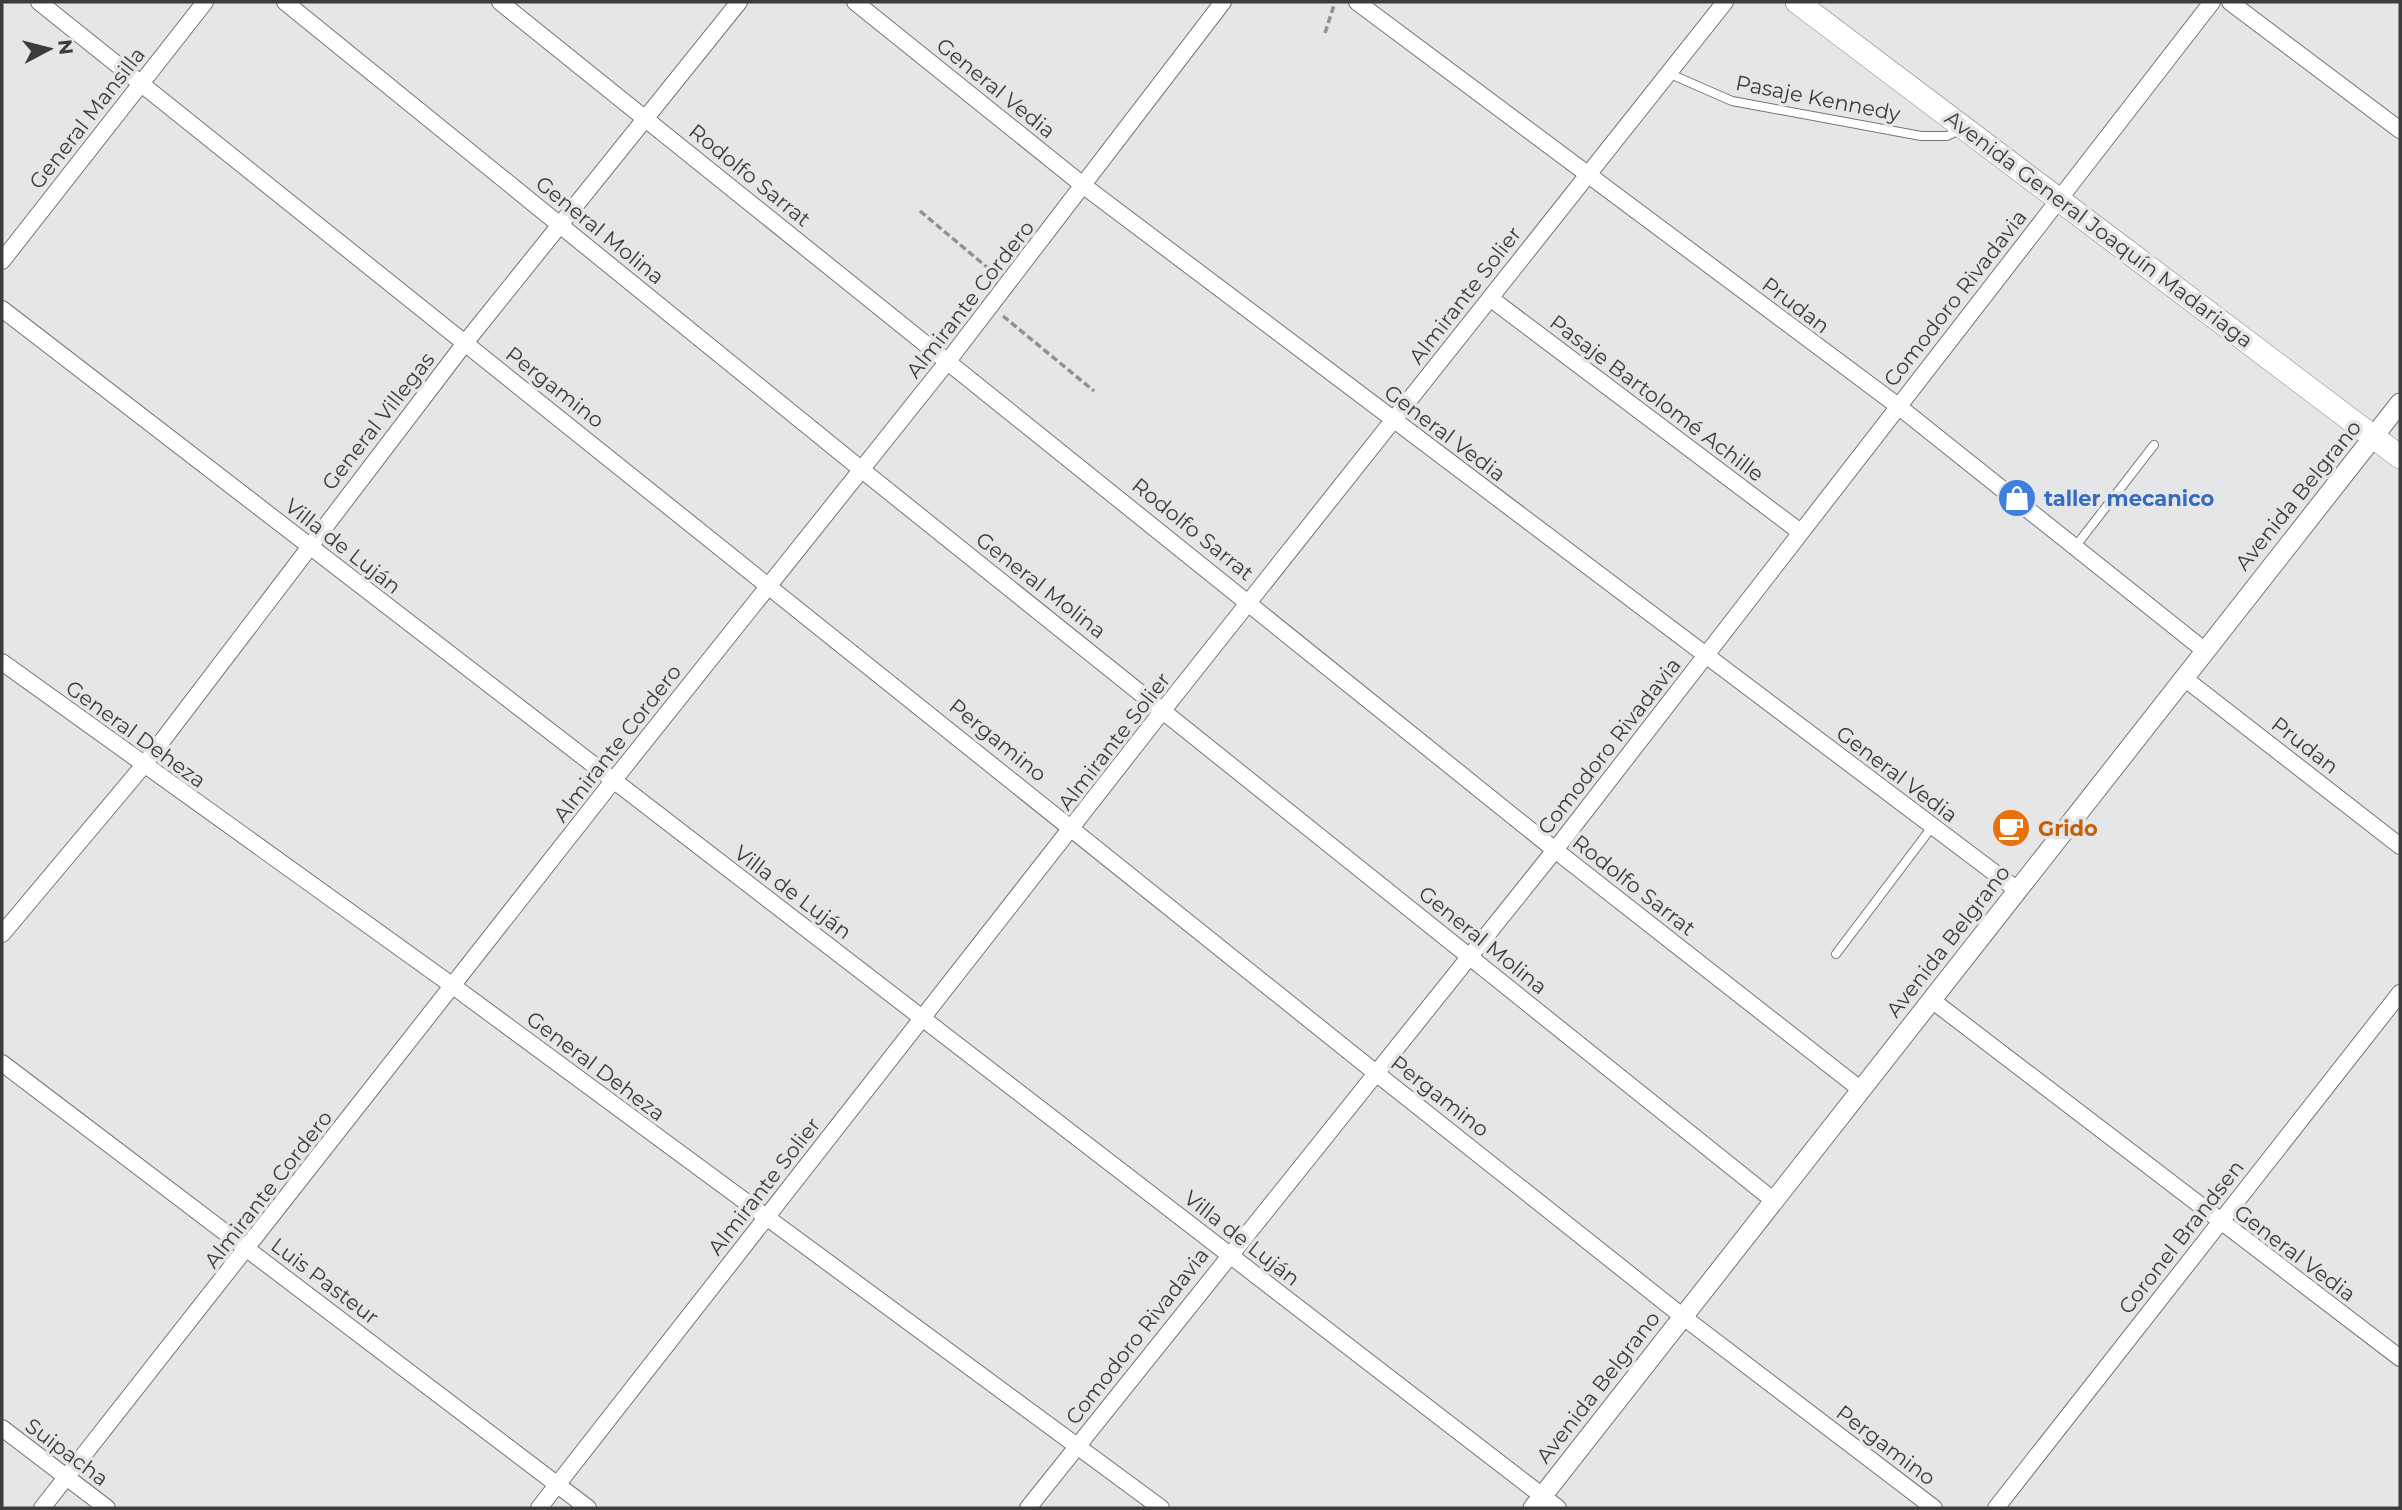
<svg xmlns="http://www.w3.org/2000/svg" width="2402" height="1510" font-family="Montserrat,sans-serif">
<rect width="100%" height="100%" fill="#e5e6e8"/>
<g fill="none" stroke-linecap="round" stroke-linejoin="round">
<defs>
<g id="service">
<path d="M 1668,73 L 1732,101 L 1921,136 L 1947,136 L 1962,129"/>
<path d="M 2075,547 L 2154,445"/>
<path d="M 1836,954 L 1932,827"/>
</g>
<g id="minor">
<path d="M 39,2 L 1376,1073 L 1682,1316 L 1934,1508"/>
<path d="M 285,2 L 862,470 L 1773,1200"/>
<path d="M 500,2 L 1555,850 L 1860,1089"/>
<path d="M 855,2 L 1084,186 L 2016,889"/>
<path d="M 1357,2 L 1898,406 L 2204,650"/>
<path d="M 2230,2 L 2400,130"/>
<path d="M 2,261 L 205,2"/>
<path d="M 1490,298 L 1799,531"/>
<path d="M 2,309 L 1558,1508"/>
<path d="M 2,662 L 453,986 L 1161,1508"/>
<path d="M 2184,678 L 2400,846"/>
<path d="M 2,934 L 143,766 L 465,343 L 739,2"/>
<path d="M 1933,1001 L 2400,1358"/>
<path d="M 2,1063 L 588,1508"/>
<path d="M 2,1428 L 107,1508"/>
<path d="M 42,1508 L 613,781 L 948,361 L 1223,2"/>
<path d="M 539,1508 L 1164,709 L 1725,2"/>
<path d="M 1028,1508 L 1555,850 L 2212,2"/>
<path d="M 1996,1508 L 2400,993"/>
</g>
<path id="tertiary" d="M 1533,1508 L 2400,403"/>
<path id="secondary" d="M 1797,2 L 2400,457"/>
</defs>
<use href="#service" stroke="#747577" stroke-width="10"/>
<use href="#minor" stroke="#747577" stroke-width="18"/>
<use href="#tertiary" stroke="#747577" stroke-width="21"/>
<use href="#secondary" stroke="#747577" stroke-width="24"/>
<g stroke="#909193" stroke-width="3.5" stroke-dasharray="7 3.5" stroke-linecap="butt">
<path d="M 1325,33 L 1335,2"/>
<path d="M 920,211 L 995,274"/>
<path d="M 1003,316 L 1094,391"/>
</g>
<use href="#service" stroke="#fff" stroke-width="8"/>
<use href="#minor" stroke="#fff" stroke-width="16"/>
<use href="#tertiary" stroke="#fff" stroke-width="19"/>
<use href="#secondary" stroke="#fff" stroke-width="23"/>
</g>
<defs>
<symbol id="shop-disc" viewBox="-11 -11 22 22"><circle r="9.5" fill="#3f7fe0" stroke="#e5e6e8"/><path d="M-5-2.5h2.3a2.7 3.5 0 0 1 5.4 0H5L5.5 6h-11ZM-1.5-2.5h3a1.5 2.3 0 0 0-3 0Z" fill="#fff"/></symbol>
<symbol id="cafe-disc" viewBox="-11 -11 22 22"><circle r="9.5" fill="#e8710a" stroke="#e5e6e8"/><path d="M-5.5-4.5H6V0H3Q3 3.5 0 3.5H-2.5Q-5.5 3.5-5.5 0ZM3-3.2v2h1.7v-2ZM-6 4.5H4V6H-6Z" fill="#fff"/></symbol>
</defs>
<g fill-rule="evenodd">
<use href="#shop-disc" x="1995" y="476" width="44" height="44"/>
<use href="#cafe-disc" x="1989" y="806" width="44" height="44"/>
</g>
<g text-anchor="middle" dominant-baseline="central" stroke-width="7" stroke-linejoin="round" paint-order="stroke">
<g font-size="21" fill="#3b3c3d" stroke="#e5e6e8">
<text transform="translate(996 88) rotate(39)">General Vedia</text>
<text transform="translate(1818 98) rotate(11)">Pasaje Kennedy</text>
<text transform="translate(87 118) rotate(-52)">General Mansilla</text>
<text transform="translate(750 175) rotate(39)">Rodolfo Sarrat</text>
<text transform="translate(2099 229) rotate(37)">Avenida General Joaquín Madariaga</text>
<text transform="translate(600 230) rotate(39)">General Molina</text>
<text transform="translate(1465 295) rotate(-52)">Almirante Solier</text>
<text transform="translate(1955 298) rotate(-52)">Comodoro Rivadavia</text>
<text transform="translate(970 299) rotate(-52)">Almirante Cordero</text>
<text transform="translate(1796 305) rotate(37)">Prudan</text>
<text transform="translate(555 387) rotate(38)">Pergamino</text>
<text transform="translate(1657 398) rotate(37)">Pasaje Bartolomé Achille</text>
<text transform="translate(378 421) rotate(-52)">General Villegas</text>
<text transform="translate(1445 433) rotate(37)">General Vedia</text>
<text transform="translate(2298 495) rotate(-51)">Avenida Belgrano</text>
<text transform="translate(1193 529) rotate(39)">Rodolfo Sarrat</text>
<text transform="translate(343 546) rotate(38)">Villa de Luján</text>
<text transform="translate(1041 585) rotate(38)">General Molina</text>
<text transform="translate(136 734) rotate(36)">General Deheza</text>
<text transform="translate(998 740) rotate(39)">Pergamino</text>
<text transform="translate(1114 741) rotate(-52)">Almirante Solier</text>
<text transform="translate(617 743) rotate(-52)">Almirante Cordero</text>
<text transform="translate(2305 745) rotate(38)">Prudan</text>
<text transform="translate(1609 746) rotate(-52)">Comodoro Rivadavia</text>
<text transform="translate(1897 774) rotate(37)">General Vedia</text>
<text transform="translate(1634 885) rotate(38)">Rodolfo Sarrat</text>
<text transform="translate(793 892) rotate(37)">Villa de Luján</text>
<text transform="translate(1483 940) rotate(39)">General Molina</text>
<text transform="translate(1948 941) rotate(-52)">Avenida Belgrano</text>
<text transform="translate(596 1066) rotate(37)">General Deheza</text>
<text transform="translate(1440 1096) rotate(38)">Pergamino</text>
<text transform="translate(764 1186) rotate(-52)">Almirante Solier</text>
<text transform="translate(268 1189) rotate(-52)">Almirante Cordero</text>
<text transform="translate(2181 1237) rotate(-52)">Coronel Brandsen</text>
<text transform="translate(1242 1238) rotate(38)">Villa de Luján</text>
<text transform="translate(2295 1253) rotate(37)">General Vedia</text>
<text transform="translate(325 1281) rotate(37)">Luis Pasteur</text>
<text transform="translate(1137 1336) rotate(-52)">Comodoro Rivadavia</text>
<text transform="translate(1598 1387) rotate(-52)">Avenida Belgrano</text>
<text transform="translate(1886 1445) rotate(37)">Pergamino</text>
<text transform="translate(67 1452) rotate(37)">Suipacha</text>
</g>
<g font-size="21" font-weight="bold" fill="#366cbe" stroke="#e5e6e8" text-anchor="start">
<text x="2044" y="498">taller mecanico</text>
</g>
<g font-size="21" font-weight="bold" fill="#c56008" stroke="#e5e6e8" text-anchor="start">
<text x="2038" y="828">Grido</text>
</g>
</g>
<rect width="2402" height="1510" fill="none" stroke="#3b3c3d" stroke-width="7"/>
<g transform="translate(49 49) rotate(83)" stroke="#e5e6e8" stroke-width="5" paint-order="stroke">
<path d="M0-5L12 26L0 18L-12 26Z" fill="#3b3c3d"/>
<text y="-10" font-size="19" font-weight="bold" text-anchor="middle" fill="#3b3c3d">N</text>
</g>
</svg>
